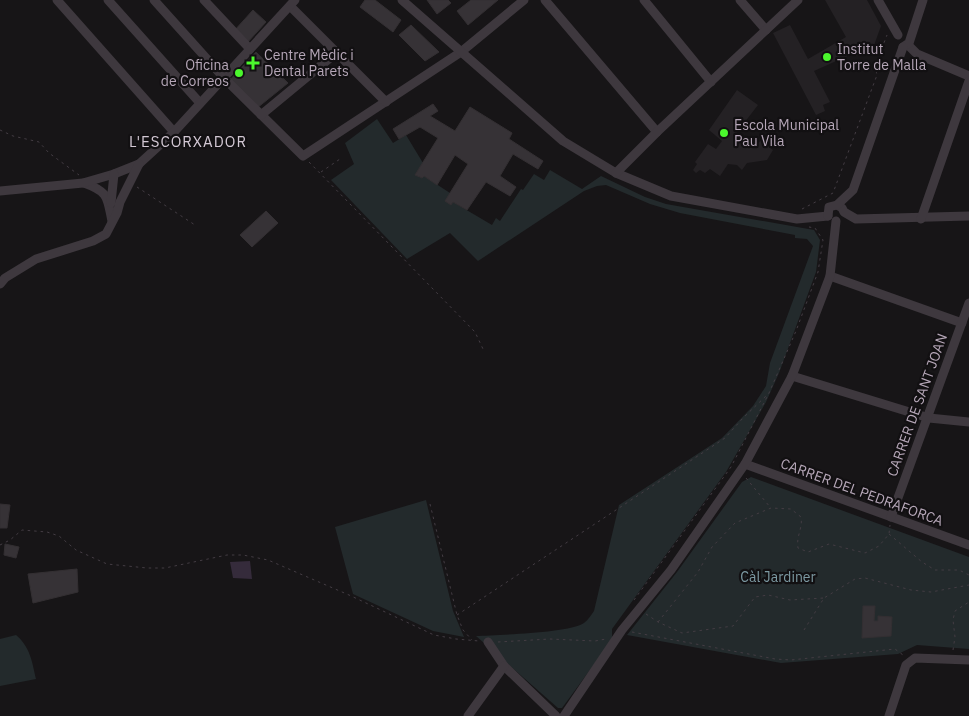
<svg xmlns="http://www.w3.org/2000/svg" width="969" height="716" font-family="'IBM Plex Sans',sans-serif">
<rect width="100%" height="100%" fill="#171517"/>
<g fill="#242124">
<path d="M 825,0 L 867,0 L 881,26 L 873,48 L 856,56 L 854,53 L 814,71 L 830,102 L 823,105 L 825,111 L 816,115 L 773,33 L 790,25 L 808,59 L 846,37 Z"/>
<path d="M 737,90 L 758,105 L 734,136 L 747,145 L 751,141 L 757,145 L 761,140 L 773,150 L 767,160 L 747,163 L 742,170 L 737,165 L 728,164 L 720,176 L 710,169 L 705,173 L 700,170 L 696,173 L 693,170 L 697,164 L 695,162 L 708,144 L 716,149 L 722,141 L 709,130 Z"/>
</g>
<g fill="#232a2c">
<path d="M 377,119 L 393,143 L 406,135 L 423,163 L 416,175 L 421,178 L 424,176 L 450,193 L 451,205 L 453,202 L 492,225 L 496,218 L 500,221 L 521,189 L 523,190 L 534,174 L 544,180 L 550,170 L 582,189 L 601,176 L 645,197 L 666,204 L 814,230 L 820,240 L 816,272 L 779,373 L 766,402 L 726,472 L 612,629 L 612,640 L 562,708 L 558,708 L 476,636 C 498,635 569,633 584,623 C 588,620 591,615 594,611 L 619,505 L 722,438 L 753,406 L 766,386 L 770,363 L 813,246 L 807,239 L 795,238 L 795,235 L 680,213 L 650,204 L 606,185 L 597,186 L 584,191 L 478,261 L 450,233 L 407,259 L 331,180 L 354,164 L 345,143 Z"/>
<path d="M 751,477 L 969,557 L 969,649 L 917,645 L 898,654 L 781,663 L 627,635 L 677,572 L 742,482 Z"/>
<path d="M 426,500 L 453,611 L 464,637 L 433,631 L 353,594 L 335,527 Z"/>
<path d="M 16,635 C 30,647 32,661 36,679 L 0,686 L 0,639 Z"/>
</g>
<path fill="#352b3b" d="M 250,561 L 252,579 L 233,578 L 230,562 Z"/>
<g fill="#363236" stroke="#332f32">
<path d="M 365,0 L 375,0 L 401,20 L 393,32 L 360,7 Z"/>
<path d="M 427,0 L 448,0 L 451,3 L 437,14 Z"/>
<path d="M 471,0 L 498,0 L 468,25 L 457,11 Z"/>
<path d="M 253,10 L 266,22 L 247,43 L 234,31 Z"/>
<path d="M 411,25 L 439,52 L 425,61 L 399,35 Z"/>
<path d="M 256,52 L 288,83 L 257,108 L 229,81 Z"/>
<path d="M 433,104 L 438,111 L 430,116 L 455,131 L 470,107 L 512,133 L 509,139 L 543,161 L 538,169 L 513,154 L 500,176 L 516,187 L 510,196 L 486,182 L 467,210 L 453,202 L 451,205 L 445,201 L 468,164 L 455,155 L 437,185 L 424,176 L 422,178 L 415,175 L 438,138 L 420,127 L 399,139 L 393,129 Z"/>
<path d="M 266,211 L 278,223 L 252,247 L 240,235 Z"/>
<path d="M 0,504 L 10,505 L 7,528 L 0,528 Z"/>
<path d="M 5,544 L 19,547 L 16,558 L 4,555 Z"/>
<path d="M 77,569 L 78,592 L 33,603 L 28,574 Z"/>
<path d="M 863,606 L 875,606 L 874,621 L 878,621 L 878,616 L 892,617 L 891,636 L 862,638 Z"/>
</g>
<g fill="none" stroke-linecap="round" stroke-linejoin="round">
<g stroke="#433c43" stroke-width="1" stroke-dasharray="2.5 4" stroke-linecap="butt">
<path d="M 0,130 L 13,136 L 39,142 L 49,153 L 79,175"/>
<path d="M 309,162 L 475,332 L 483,349"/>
<path d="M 321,172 L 340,159"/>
<path d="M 137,187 L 195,225"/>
<path d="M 802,209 L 833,193 L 877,75 L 875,66 L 887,35"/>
<path d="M 746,478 L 770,507"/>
<path d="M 430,504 L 457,615 L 463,630 L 472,640"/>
<path d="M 889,534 L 922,562 L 935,570 L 959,570 L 969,575"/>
<path d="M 0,545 L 10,540 L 22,530 L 47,532 L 59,536 L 76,550 L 107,564 L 147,568 L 165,568 L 227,555 L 243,555 L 268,560 L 349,595 L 434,635 L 456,639 L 479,641"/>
<path d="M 634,600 L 731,467 L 769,393 L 796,331 L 818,272 L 823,240 L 815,228 L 809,227"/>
<path d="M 646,614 L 658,622 L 682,633 L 733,626 L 755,597 L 768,595 L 790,600 L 824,598"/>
<path d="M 457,615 L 725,438 L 743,418 L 767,395"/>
<path d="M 658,622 L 698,572 L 712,547 L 735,523 L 771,508 L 791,509 L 801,517 C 803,528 796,536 798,548 L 808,552 L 829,544 L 865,553 L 879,546 L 889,534 L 890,525"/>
<path d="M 804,630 L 824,598 L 855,579 L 865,578 L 911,590 L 931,592 L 969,585"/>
<path d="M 632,632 L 775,659 L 791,660 L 895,649 L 903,655"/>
<path d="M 498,642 L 550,639 L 595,641 L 606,639"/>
<path d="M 953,650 L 955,637 L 953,620 L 955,611 L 969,602"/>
</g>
<g stroke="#3e383e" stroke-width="9">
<path d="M 57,0 L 174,132"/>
<path d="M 108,0 L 200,103"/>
<path d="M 154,0 L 224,78 L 303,156 L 461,52 L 524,0"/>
<path d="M 204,0 L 250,49"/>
<path d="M 402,0 L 563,141 L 616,173 L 671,196 L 797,219 L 828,216"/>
<path d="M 545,0 L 657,132"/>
<path d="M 644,0 L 711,82"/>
<path d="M 740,0 L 766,30"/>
<path d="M 878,0 L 898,35"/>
<path d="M 290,6 L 386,102"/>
<path d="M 908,45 L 917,54 L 969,76"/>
<path d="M 903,47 L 909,43 L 923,0"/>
<path d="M 261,115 L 336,53"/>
<path d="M 616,173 L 657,132 L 798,0"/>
<path d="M 84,183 C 109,192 107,197 112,221"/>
<path d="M 0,191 L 83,183 L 114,174 L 139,164 L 174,132 L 295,0"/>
<path d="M 111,203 L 114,174"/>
<path d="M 837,205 L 842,208 L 844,212 L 856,219 L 969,216"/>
<path d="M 828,216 L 829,207 L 837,205 L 853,190 L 903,47"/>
<path d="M 921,219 L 969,81"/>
<path d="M 830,276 L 962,323"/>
<path d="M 0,284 L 5,278 L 36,259 L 93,241 L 106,234 L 117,213 L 120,202 L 139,164"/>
<path d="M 792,376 L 929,418 L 969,422"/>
<path d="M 745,464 L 969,545"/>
<path d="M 891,517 L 969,303"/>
<path d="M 488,642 L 504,666 L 556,716"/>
<path d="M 468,716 L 504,666"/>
<path d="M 564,716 L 622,630 L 671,570 L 745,464 L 792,376 L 830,276 L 836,221"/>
<path d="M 889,716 L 906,665 L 915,658 L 969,660"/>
</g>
</g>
<g fill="#4bf72d" stroke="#121012" stroke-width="2">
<circle cx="827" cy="57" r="5"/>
<path d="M250.5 55.5h5v5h5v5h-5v5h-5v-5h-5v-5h5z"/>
<circle cx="239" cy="73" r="5"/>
<circle cx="724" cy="133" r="5"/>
</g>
<g text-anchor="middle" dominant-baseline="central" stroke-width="4.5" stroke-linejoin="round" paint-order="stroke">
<g font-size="14" fill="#b6a7b8" stroke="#121012" text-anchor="start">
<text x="837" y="49">Institut<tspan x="837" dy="16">Torre de Malla</tspan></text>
<text x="264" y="55">Centre Mèdic i<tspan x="264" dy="16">Dental Parets</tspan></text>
<text x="229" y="65" text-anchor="end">Oficina<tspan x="229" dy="16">de Correos</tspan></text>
<text x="734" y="125">Escola Municipal<tspan x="734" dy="16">Pau Vila</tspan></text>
</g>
<g font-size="14" fill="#b6a7b8" stroke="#121012">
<text transform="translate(917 405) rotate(-70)">CARRER DE SANT JOAN</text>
<text transform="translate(862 492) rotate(20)">CARRER DEL PEDRAFORCA</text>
</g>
<g font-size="14" fill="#7d9aa3" stroke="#121012">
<text x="778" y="577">Càl Jardiner</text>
</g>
<g font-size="15" letter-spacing="1" fill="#d3c8d4" stroke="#121012">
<text x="188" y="141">L'ESCORXADOR</text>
</g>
</g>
</svg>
